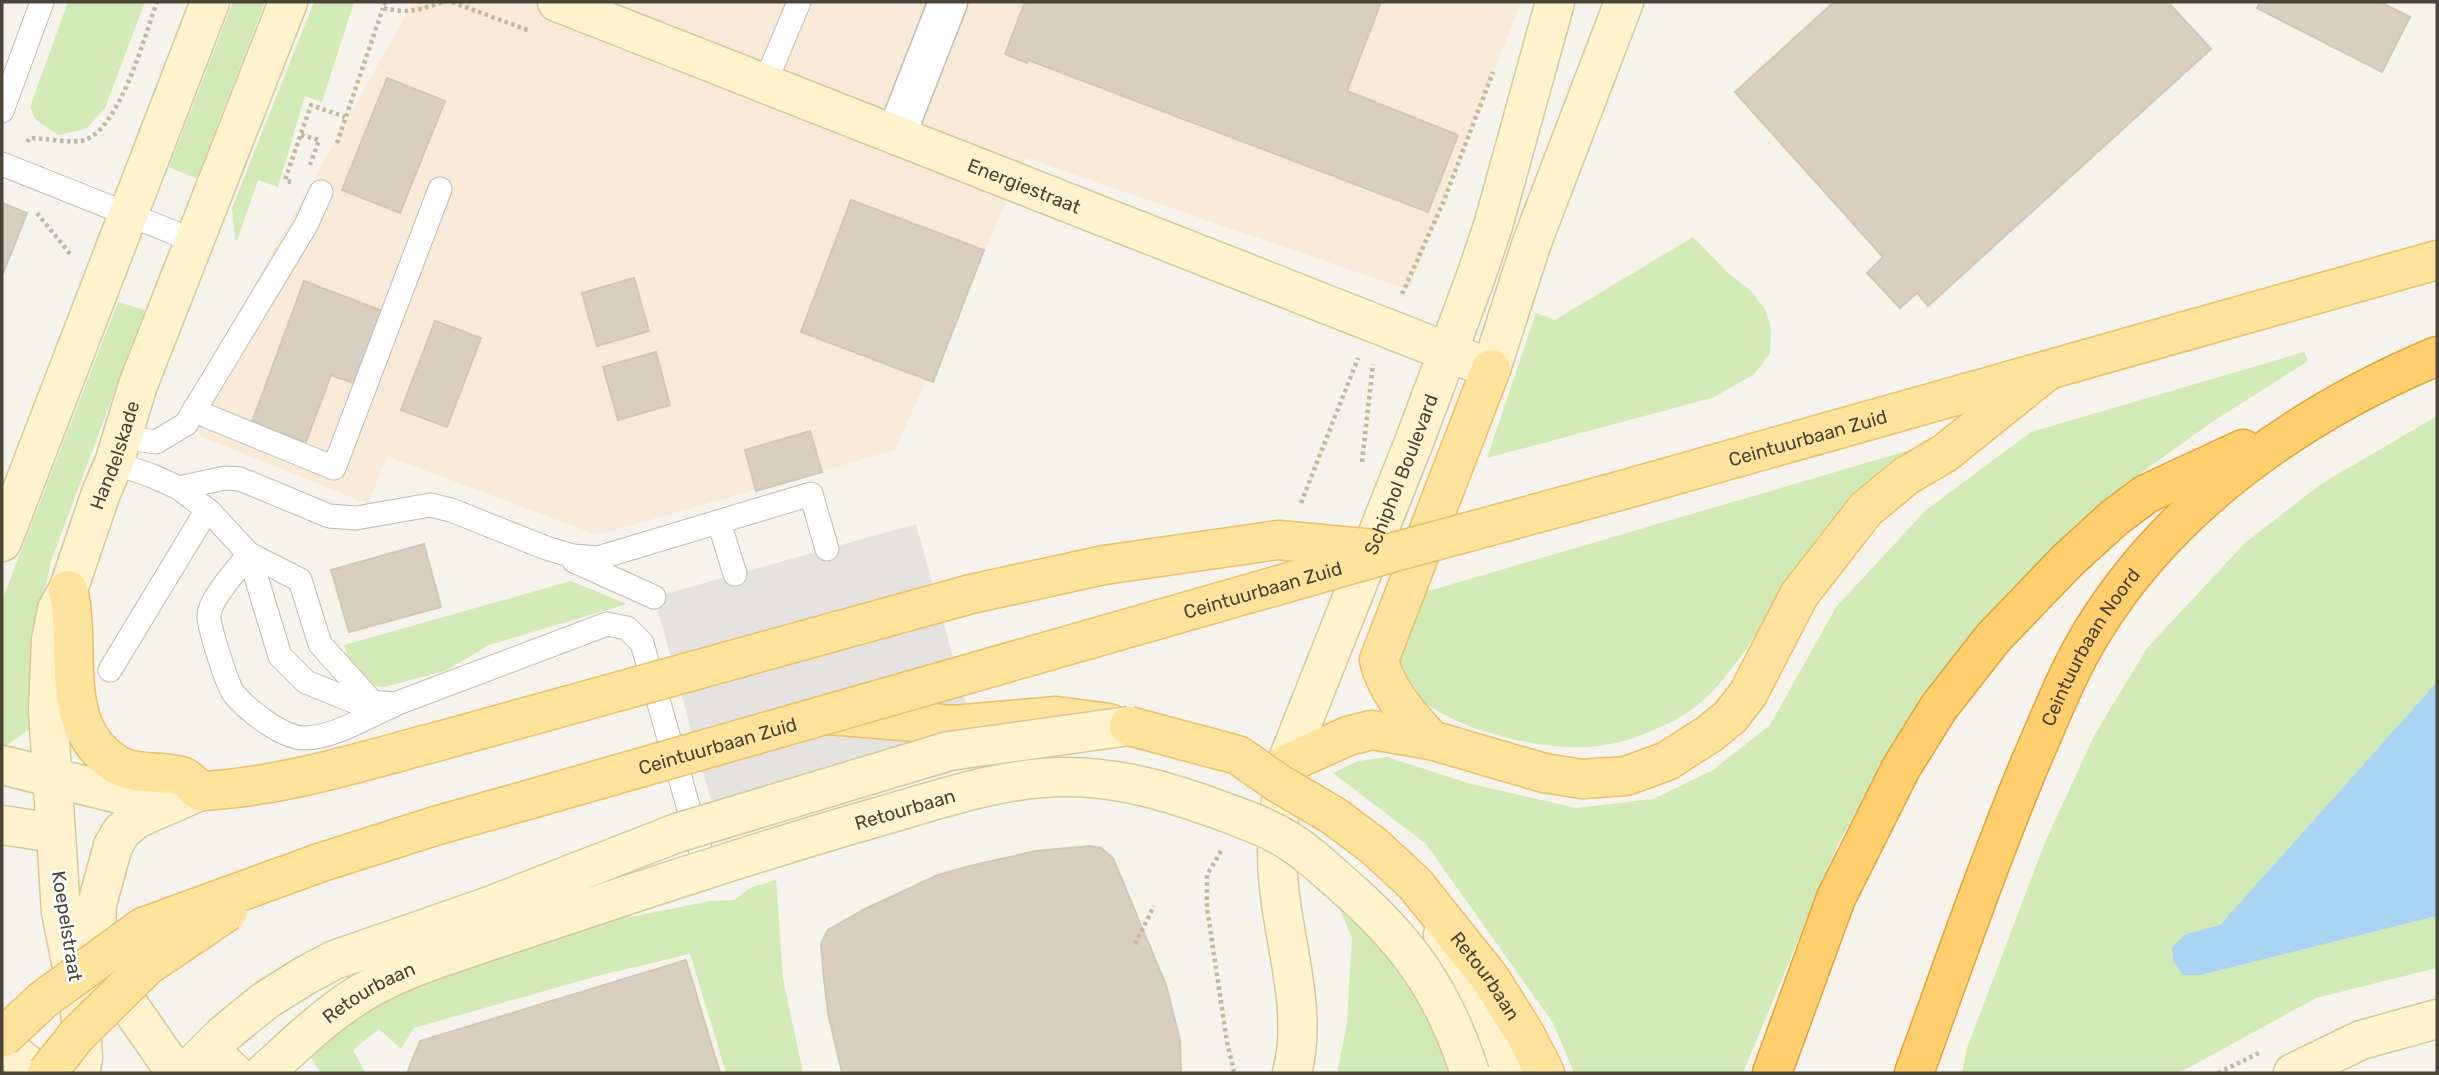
<svg xmlns="http://www.w3.org/2000/svg" width="2439" height="1075" font-family="Rubik,sans-serif">
<rect width="100%" height="100%" fill="#f6f3ec"/>
<path fill="#f7ead8" d="M 413,2 L 1521,2 L 1409,290 L 1026,158 L 895,450 L 597,535 L 387,456 L 368,504 L 200,436 L 183,412 Z"/>
<g fill="#d2eab5">
<path d="M 68,2 L 145,2 L 105,108 L 86,129 L 58,135 L 35,119 L 30,107 Z"/>
<path d="M 233,2 L 265,2 L 197,179 L 169,167 Z"/>
<path d="M 314,2 L 354,2 L 322,102 L 305,96 L 278,187 L 258,180 L 237,241 L 235,240 L 232,208 Z"/>
<path d="M 1693,237 L 1728,273 L 1750,290 L 1766,310 L 1771,329 L 1770,354 L 1753,375 L 1712,398 L 1487,458 L 1536,313 L 1555,320 Z"/>
<path d="M 118,302 L 145,310 L 51,561 L 36,631 L 35,725 L 2,749 L 2,600 Z"/>
<path d="M 2304,352 L 2308,361 L 2212,422 L 2131,480 L 2065,537 L 1895,743 L 1837,846 L 1743,1073 L 1574,1073 L 1553,1023 L 1426,844 L 1333,773 L 1358,761 L 1387,757 L 1468,783 L 1576,808 L 1653,799 L 1713,770 L 1770,725 L 1836,607 L 1926,510 L 2031,432 Z"/>
<path d="M 2437,416 L 2437,682 L 2220,925 L 2186,934 L 2201,975 L 2437,916 L 2437,968 L 2316,998 L 2179,1073 L 1962,1073 L 1967,1048 L 2046,840 L 2095,734 L 2147,648 L 2245,543 L 2321,484 Z"/>
<path d="M 1924,446 C 1889,471 1854,494 1826,527 C 1782,580 1748,666 1695,707 C 1681,718 1666,725 1649,732 C 1615,747 1583,750 1546,745 C 1514,741 1467,729 1440,712 C 1434,708 1427,705 1422,700 C 1415,694 1398,664 1396,654 C 1395,643 1405,610 1408,597 Z"/>
<path d="M 571,581 L 627,604 L 489,645 L 445,671 L 384,687 L 371,685 L 349,661 L 344,645 Z"/>
<path d="M 776,880 L 783,978 L 803,1073 L 726,1073 L 690,954 L 601,975 L 414,1028 L 401,1049 L 379,1029 L 353,1050 L 365,1072 L 363,1073 L 321,1073 L 308,1053 L 370,1004 L 414,984 L 620,919 L 710,901 L 734,900 L 750,888 Z"/>
<path d="M 1337,902 L 1358,921 L 1426,1005 L 1452,1073 L 1337,1073 L 1347,1023 L 1352,938 Z"/>
</g>
<path fill="#e5e3e0" d="M 916,524 L 983,764 L 721,836 L 654,597 Z"/>
<path fill="#a9d4f2" d="M 2437,682 L 2437,916 L 2201,975 L 2183,975 L 2173,961 L 2172,947 L 2186,934 L 2220,925 Z"/>
<g fill="#d8cfc1" stroke="#d3c7b4" stroke-width="2">
<path d="M 1025,2 L 1381,2 L 1347,91 L 1458,135 L 1428,212 L 1028,60 L 1027,63 L 1005,54 Z"/>
<path d="M 1834,2 L 2168,2 L 2211,49 L 1928,306 L 1917,293 L 1900,308 L 1867,273 L 1883,257 L 1735,92 Z"/>
<path d="M 2260,2 L 2380,2 L 2410,17 L 2382,72 L 2257,8 Z"/>
<path d="M 387,78 L 445,101 L 400,213 L 342,190 Z"/>
<path d="M 851,200 L 984,250 L 933,382 L 801,332 Z"/>
<path d="M 2,203 L 27,213 L 2,276 Z"/>
<path d="M 634,278 L 649,331 L 597,346 L 582,293 Z"/>
<path d="M 304,281 L 388,313 L 361,386 L 331,375 L 306,442 L 252,422 Z"/>
<path d="M 435,321 L 481,338 L 447,427 L 401,410 Z"/>
<path d="M 656,352 L 670,405 L 618,420 L 603,367 Z"/>
<path d="M 810,431 L 822,472 L 756,491 L 745,450 Z"/>
<path d="M 424,544 L 441,607 L 349,632 L 331,570 Z"/>
<path d="M 1090,846 L 1101,848 L 1113,858 L 1166,985 L 1180,1040 L 1181,1073 L 842,1073 L 828,1013 L 823,970 L 821,943 L 828,930 L 865,909 L 938,875 L 970,866 L 1035,851 Z"/>
<path d="M 686,960 L 720,1073 L 407,1073 L 420,1041 Z"/>
</g>
<g fill="none" stroke-linecap="round" stroke-linejoin="round">
<defs>
<g id="lane">
<path d="M 765,83 L 799,2"/>
<path d="M 2,111 L 42,2"/>
<path d="M 2,164 L 195,241"/>
<path d="M 195,408 L 207,416 L 334,468 L 440,189"/>
<path d="M 121,437 L 156,442 L 186,424 L 306,225 L 321,192"/>
<path d="M 114,463 L 150,475 L 179,488 L 210,512 L 249,554 L 280,656 L 306,682 L 353,701 L 395,704 L 607,624 L 627,628 L 642,643 L 701,852"/>
<path d="M 179,488 L 225,478 L 240,479 L 329,516 L 356,518 L 430,505 L 451,510 L 546,548 L 573,556 L 598,558 L 811,494 L 827,549"/>
<path d="M 719,522 L 735,574"/>
<path d="M 574,561 L 654,597"/>
<path d="M 110,670 L 207,510"/>
<path d="M 373,703 L 320,644 L 300,580 L 249,554 C 238,569 208,600 209,617 C 209,627 228,688 234,694 C 248,711 284,739 306,738 C 335,737 366,717 392,706"/>
</g>
<path id="street" d="M 896,135 L 948,2"/>
<g id="secondary">
<path id="s1" d="M 557,2 L 1491,369 L 1531,245 L 1624,2"/>
<path d="M 2,542 L 210,2"/>
<path d="M 2,765 L 131,797 L 174,793"/>
<path d="M 2,825 L 55,833"/>
<path d="M 1443,935 L 1468,981 L 1506,1073"/>
<path d="M 2,1044 L 38,1073"/>
<path d="M 209,1050 L 234,1073"/>
<path id="s2" d="M 80,1073 L 83,1058 L 80,1007 L 61,912 L 48,710 L 51,640 L 57,609 L 68,590 L 101,493 L 114,463 L 138,385 L 288,2"/>
<path d="M 176,1073 L 112,981 L 96,929 L 97,904 L 113,846 L 121,832 L 136,819 L 200,791"/>
<path d="M 185,1073 L 224,1034 L 266,1000 L 306,975 L 334,960 L 484,908"/>
<path id="s3" d="M 264,1073 C 293,1047 322,1018 355,997 C 397,969 448,956 495,939"/>
<path id="s4" d="M 1292,1073 C 1308,1012 1285,948 1279,887 C 1274,846 1280,805 1286,764 L 1414,442 L 1475,279 L 1493,226 L 1555,2"/>
<path d="M 2293,1073 L 2361,1040 L 2437,1019"/>
</g>
<g id="primary">
<path id="s5" d="M 1619,491 L 2437,260"/>
<path d="M 68,590 C 83,648 54,730 120,766 C 140,776 166,770 184,777 C 189,779 195,787 200,791 C 283,787 363,761 443,740"/>
<path d="M 829,715 L 953,725 L 1056,716 L 1109,723"/>
<path d="M 1431,740 C 1409,715 1387,693 1379,660 L 1491,369"/>
<path d="M 1286,764 L 1348,736 L 1372,730 L 1431,740 L 1544,773 L 1582,779 L 1626,776 L 1667,761 L 1709,734 L 1730,717 L 1748,694 L 1799,595 L 1866,509 L 1906,476 L 1945,453 L 2047,371"/>
<path d="M 319,863 L 435,826 L 531,799"/>
<path id="s6" d="M 1415,884 L 1490,978 L 1525,1034 L 1545,1073"/>
</g>
<g id="highway">
<path d="M 1772,1073 L 1836,898 L 1901,768 L 1939,707 L 1993,638 L 2068,560 L 2114,518 L 2146,494 L 2243,449"/>
<path id="s7" d="M 1914,1073 C 1952,969 1988,864 2031,761 C 2050,718 2067,673 2092,632 C 2170,504 2301,413 2437,356"/>
</g>
</defs>
<use href="#lane" stroke="#c2bbae" stroke-width="25"/>
<use href="#street" stroke="#c2bbae" stroke-width="41"/>
<use href="#secondary" stroke="#d6c79b" stroke-width="41"/>
<use href="#primary" stroke="#e6c16a" stroke-width="41"/>
<use href="#highway" stroke="#e0a43c" stroke-width="41"/>
<g stroke="#c4b79f" stroke-width="4.5" stroke-dasharray="3.5 3.5" stroke-linecap="butt">
<path d="M 385,2 L 383,8 C 409,14 419,10 443,2"/>
<path d="M 452,2 L 530,31"/>
<path d="M 301,135 L 319,140 L 310,165"/>
<path d="M 27,142 L 30,138 C 43,138 74,144 85,140 C 121,126 144,37 157,2"/>
<path d="M 337,143 L 383,8"/>
<path d="M 291,182 L 285,180 L 311,105 L 345,117"/>
<path d="M 37,213 L 71,255"/>
<path d="M 1402,294 L 1443,203 L 1493,72"/>
<path d="M 1362,462 L 1373,364"/>
<path d="M 1301,503 L 1358,358"/>
<path d="M 1221,851 L 1207,875 L 1207,908 L 1227,1042 L 1234,1071 L 1237,1073"/>
<path d="M 1135,944 L 1154,906"/>
<path d="M 2218,1073 L 2261,1052"/>
</g>
<use href="#lane" stroke="#fff" stroke-width="23"/>
<use href="#street" stroke="#fff" stroke-width="38"/>
<use href="#secondary" stroke="#fff3cd" stroke-width="38"/>
<use href="#primary" stroke="#ffe39c" stroke-width="38"/>
<use href="#highway" stroke="#ffcf6e" stroke-width="38"/>
<defs>
<g id="secondary-bridge">
<path d="M 484,908 L 677,833 L 949,751 L 1129,726"/>
<path id="s8" d="M 495,939 C 621,897 746,855 874,818 C 935,801 998,778 1062,777 C 1118,776 1170,792 1222,811 C 1243,819 1265,826 1284,838 C 1305,850 1323,867 1342,884 C 1407,940 1443,990 1470,1073"/>
</g>
<g id="primary-bridge">
<path d="M 1129,726 L 1238,755 L 1278,783 L 1334,816 L 1374,846 L 1415,884"/>
<path d="M 443,740 L 971,594 L 1104,565 L 1278,540 L 1375,549"/>
<path id="s9" d="M 531,799 L 1398,551 L 1619,491"/>
<path d="M 2,1038 L 44,999 L 143,927 L 319,863"/>
<path d="M 47,1073 L 77,1035 L 147,966 L 228,911"/>
</g>
</defs>
<use href="#secondary-bridge" stroke="#d6c79b" stroke-width="41" stroke-linecap="butt"/>
<use href="#primary-bridge" stroke="#e6c16a" stroke-width="41" stroke-linecap="butt"/>
<use href="#secondary-bridge" stroke="#fff3cd" stroke-width="38"/>
<use href="#primary-bridge" stroke="#ffe39c" stroke-width="38"/>
</g>
<g text-anchor="middle" dominant-baseline="central" stroke-width="5" stroke-linejoin="round" paint-order="stroke">
<g font-size="19" fill="#4b4439" stroke="#fff">
<text stroke="none"><textPath href="#s1" startOffset="502">Energiestraat</textPath></text>
<text stroke="none"><textPath href="#s5" startOffset="196">Ceintuurbaan Zuid</textPath></text>
<text stroke="none"><textPath href="#s2" startOffset="632">Handelskade</textPath></text>
<text stroke="none"><textPath href="#s4" startOffset="623">Schiphol Boulevard</textPath></text>
<text stroke="none"><textPath href="#s9" startOffset="761">Ceintuurbaan Zuid</textPath></text>
<text stroke="none"><textPath href="#s7" startOffset="462">Ceintuurbaan Noord</textPath></text>
<text stroke="none"><textPath href="#s9" startOffset="194">Ceintuurbaan Zuid</textPath></text>
<text stroke="none"><textPath href="#s8" startOffset="430">Retourbaan</textPath></text>
<text transform="translate(67 926) rotate(81)">Koepelstraat</text>
<text stroke="none"><textPath href="#s6" startOffset="116">Retourbaan</textPath></text>
<text stroke="none"><textPath href="#s3" startOffset="133">Retourbaan</textPath></text>
</g>
</g>
<rect width="2439" height="1075" fill="none" stroke="#4b4439" stroke-width="7"/>
</svg>
